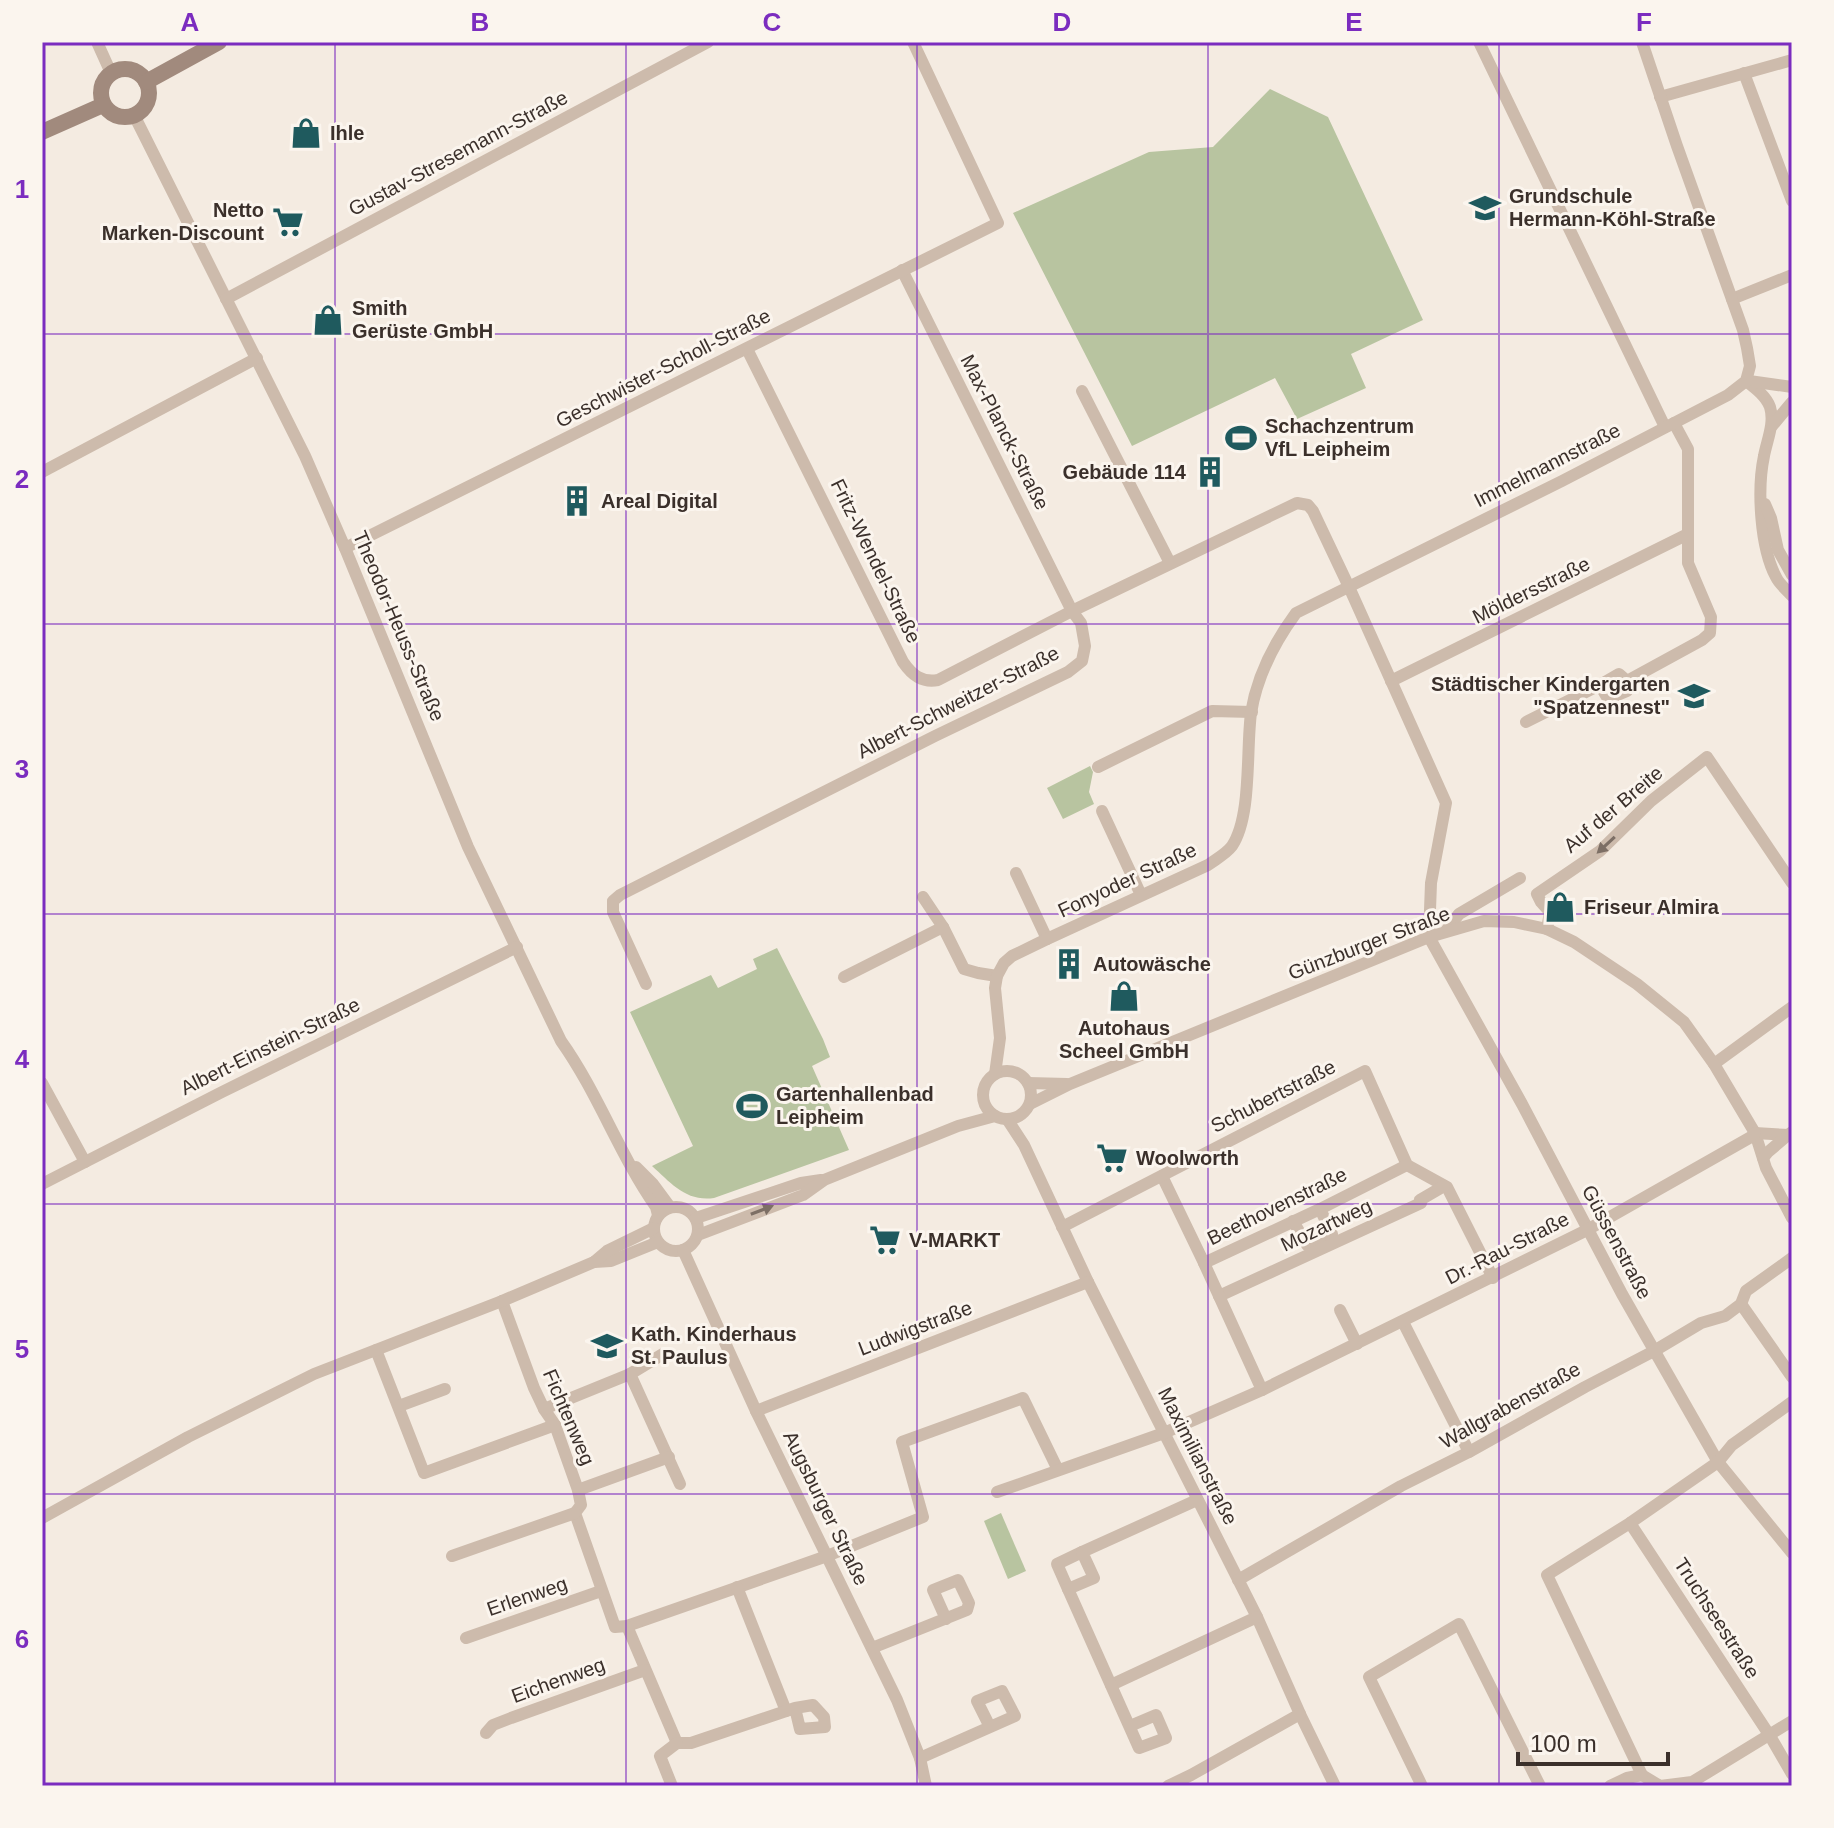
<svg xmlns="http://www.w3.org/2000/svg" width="1834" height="1828" font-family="Arial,sans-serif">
<rect width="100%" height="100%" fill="#f4ebe1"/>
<g fill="#b8c4a0">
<path d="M 1270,89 L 1328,117 L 1423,320 L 1351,354 L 1366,388 L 1297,419 L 1275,378 L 1132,446 L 1013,213 L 1149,152 L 1213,147 Z"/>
<path d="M 1090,766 L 1093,772 L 1089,792 L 1094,804 L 1063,819 L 1047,788 Z"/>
<path d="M 777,948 L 823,1039 L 830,1057 L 812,1066 L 849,1150 L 714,1198 C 686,1202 671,1183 652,1166 L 693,1146 L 630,1012 L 711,975 L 718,988 L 757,969 L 753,959 Z"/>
<path d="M 1001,1513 L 1026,1571 L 1008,1579 L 984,1521 Z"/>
</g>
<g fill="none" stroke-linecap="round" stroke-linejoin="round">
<g stroke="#cdbbac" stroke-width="12">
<path d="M 97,42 L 111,73"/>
<path d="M 1479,42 L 1665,427"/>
<path d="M 1744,73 L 1792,201"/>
<path d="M 1660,97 L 1792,60"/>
<path d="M 134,115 L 305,456 L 345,548 L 468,847 L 561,1041 C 598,1093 619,1154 656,1207 L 658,1215"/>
<path d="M 226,299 L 708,42"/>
<path d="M 1732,299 L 1792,275"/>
<path d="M 747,349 L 903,662 C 912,675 922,683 938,680 L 1072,611 L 902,270"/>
<path d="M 1746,381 C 1755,388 1766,396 1770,407 C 1775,423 1767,440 1764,456 C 1757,489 1760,547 1776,577 C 1779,584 1787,590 1792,596"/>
<path d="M 1749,381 L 1792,387"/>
<path d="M 1082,391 L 1170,563"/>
<path d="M 1772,426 L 1792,402"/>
<path d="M 42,472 L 257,358"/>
<path d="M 1765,504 L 1771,518 L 1778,550 L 1792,575"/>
<path d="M 345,548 L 998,223 L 913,42"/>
<path d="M 1391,681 L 1688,534"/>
<path d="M 1600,685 L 1619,674 L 1627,681"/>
<path d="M 1526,722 L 1600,685 L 1608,699 L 1627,691 L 1627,681 L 1702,640 L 1710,633 L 1711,617 L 1688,563 L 1688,449 L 1674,423"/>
<path d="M 1098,767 L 1212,711 L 1252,712"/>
<path d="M 1102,811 L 1141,895"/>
<path d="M 1016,873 L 1047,939"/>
<path d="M 923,897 L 943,927 L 964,969 L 978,973 L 997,976"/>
<path d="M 1547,929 L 1550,912 L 1541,902 L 1537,894 L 1600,851 L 1651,801 L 1707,757 L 1792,883"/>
<path d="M 1446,931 L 1459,914 L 1520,878"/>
<path d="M 1429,937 L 1522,1104 L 1622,1294 L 1718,1462 L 1792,1553"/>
<path d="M 844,977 L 943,927"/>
<path d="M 646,984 L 613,912 L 613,901 L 620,895 L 935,736 L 1068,672 L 1082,661 L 1085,646 L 1081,623 L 1072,611 L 1297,503 L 1308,505 L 1313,511 L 1349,587 L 1446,803 L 1431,883 L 1429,937"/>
<path d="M 1714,1064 L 1792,1007"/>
<circle cx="1007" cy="1095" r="24"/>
<path d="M 995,1074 L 1000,1038 L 995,988 L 997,976 L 1004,963 L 1012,956 L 1047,939 L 1208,865 C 1216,859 1226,854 1232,846 C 1252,816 1246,750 1251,713 C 1257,676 1274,643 1296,613 L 1562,481 L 1728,395 L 1746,381 L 1750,366 L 1747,348 L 1743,330 L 1677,146 L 1642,42"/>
<path d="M 42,1083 L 85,1162"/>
<path d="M 1028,1083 L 1067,1084"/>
<path d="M 1030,1104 L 1070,1084 L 1429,937 L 1484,921 L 1514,922 L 1547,929 L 1574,942 L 1637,984 L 1684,1022 L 1714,1064 L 1755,1133 L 1766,1168 L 1792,1218"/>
<path d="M 1007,1119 L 1024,1145 L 1088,1282 L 1257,1617 L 1300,1714 L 1335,1786"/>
<path d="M 1755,1133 L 1788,1135 L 1792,1132"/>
<path d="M 1763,1158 L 1768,1152 L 1788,1135"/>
<path d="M 636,1167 L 653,1184 L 670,1207"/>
<path d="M 1162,1176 L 1204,1263"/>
<path d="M 42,1184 L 222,1092 L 517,947"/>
<circle cx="676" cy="1229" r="22"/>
<path d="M 696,1218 L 801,1183 L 821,1180"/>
<path d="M 1293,1221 L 1307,1245 L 1332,1234 L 1320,1209"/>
<path d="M 1062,1227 L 1365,1071 L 1407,1165 L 1447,1187 L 1493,1278"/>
<path d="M 698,1235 L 803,1195 L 824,1180 L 958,1126 L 995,1116"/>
<path d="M 683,1250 L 756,1411 L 897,1700 L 920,1758 L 926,1786"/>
<path d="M 594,1262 L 611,1261 L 658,1242"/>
<path d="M 1219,1296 L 1421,1203 L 1420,1200 L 1444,1186"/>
<path d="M 502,1301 L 534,1388 L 544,1409 L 555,1425 L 578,1490 L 581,1505 L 575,1513 L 615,1627 L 627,1626 L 827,1556 L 923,1517 L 902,1442 L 1023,1398 L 1058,1470"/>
<path d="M 1741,1304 L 1792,1377"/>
<path d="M 1340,1310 L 1357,1344"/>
<path d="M 1403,1322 L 1469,1452"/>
<path d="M 376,1350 L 424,1473 L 555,1425"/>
<path d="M 630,1374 L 680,1484"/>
<path d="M 1262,1390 L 1204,1263 L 1320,1209 L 1407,1165"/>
<path d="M 399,1406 L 445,1389"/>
<path d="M 544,1409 L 630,1374 L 663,1354"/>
<path d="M 756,1411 L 1088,1282"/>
<path d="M 578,1490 L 669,1457"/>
<path d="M 997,1492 L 1164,1433 L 1262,1390 L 1587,1230 L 1751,1137 L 1755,1133"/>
<path d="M 42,1518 L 188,1437 L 314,1374 L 502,1301 L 594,1262 L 607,1251 L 654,1228"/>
<path d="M 1630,1523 L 1770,1736 L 1792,1774"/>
<path d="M 452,1556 L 575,1513"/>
<path d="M 1238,1580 L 1401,1486 L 1469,1452 L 1585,1387 L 1654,1351 L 1701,1323 L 1725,1316 L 1741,1304 L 1746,1291 L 1792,1258"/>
<path d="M 737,1587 L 786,1711"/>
<path d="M 1068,1589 L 1057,1564 L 1082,1552"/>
<path d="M 627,1626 L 677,1743"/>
<path d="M 466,1638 L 601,1591"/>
<path d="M 872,1648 L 967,1610 L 969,1603 L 958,1580 L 933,1590 L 946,1619"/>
<path d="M 1111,1685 L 1257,1617"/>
<path d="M 1130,1726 L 1156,1715 L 1166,1738 L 1139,1748 L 1068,1589 L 1094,1578 L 1082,1552 L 1197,1500"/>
<path d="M 486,1733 L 493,1725 L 511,1718 L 645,1670"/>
<path d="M 677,1743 L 691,1743 L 795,1708 L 800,1729 L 825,1727 L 824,1717 L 813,1705 L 795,1708"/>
<path d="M 920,1758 L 1015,1716 L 1002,1691 L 977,1701 L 990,1727"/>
<path d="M 1642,1775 L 1547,1575 L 1630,1523 L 1718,1462 L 1732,1445 L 1792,1402"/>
<path d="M 1642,1775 L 1660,1786 L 1692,1782 L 1792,1721"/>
<path d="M 672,1786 L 660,1756 L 677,1743"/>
<path d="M 1168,1786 L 1191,1775 L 1300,1714"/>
<path d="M 1422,1786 L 1369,1677 L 1459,1624 L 1540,1786"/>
<path d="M 1610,1786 L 1627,1778 L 1642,1775"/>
</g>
<g stroke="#a18a7d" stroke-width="16">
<circle cx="125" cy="93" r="24"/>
<path d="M 146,82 L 219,42"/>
<path d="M 42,132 L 103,105"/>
</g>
</g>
<defs><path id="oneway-solid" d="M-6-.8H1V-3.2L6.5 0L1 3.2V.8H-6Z" transform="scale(2)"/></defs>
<g fill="#7d6f65">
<use href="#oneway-solid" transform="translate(1606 845) rotate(137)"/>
<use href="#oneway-solid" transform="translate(762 1210) rotate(-21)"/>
</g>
<path fill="none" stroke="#7b2cbf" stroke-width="2" stroke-opacity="0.55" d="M 335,42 L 335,1786M 626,42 L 626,1786M 917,42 L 917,1786M 1208,42 L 1208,1786M 1499,42 L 1499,1786M 42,334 L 1792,334M 42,624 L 1792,624M 42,914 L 1792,914M 42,1204 L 1792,1204M 42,1494 L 1792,1494"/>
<defs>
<symbol id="shop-bare" viewBox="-9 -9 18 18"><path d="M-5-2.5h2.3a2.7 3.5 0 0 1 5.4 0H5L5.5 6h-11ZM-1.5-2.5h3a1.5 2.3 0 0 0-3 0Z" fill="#1f5a5e" stroke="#fbf5ee" stroke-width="2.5" paint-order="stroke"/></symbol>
<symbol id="school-bare" viewBox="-9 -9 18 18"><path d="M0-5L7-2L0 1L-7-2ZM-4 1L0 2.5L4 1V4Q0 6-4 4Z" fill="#1f5a5e" stroke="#fbf5ee" stroke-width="2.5" paint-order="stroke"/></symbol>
<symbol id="supermarket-bare" viewBox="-9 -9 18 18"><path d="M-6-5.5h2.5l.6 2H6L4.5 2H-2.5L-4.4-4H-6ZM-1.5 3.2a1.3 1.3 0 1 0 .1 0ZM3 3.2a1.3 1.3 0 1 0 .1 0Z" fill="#1f5a5e" stroke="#fbf5ee" stroke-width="2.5" paint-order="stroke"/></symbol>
<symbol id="stadium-bare" viewBox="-9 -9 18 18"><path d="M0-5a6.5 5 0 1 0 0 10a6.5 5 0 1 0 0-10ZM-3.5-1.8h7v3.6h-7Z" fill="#1f5a5e" stroke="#fbf5ee" stroke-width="2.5" paint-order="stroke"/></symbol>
<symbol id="building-bare" viewBox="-9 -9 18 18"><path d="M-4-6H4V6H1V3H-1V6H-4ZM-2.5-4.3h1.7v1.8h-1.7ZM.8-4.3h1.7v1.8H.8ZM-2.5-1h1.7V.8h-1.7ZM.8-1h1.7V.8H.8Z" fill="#1f5a5e" stroke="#fbf5ee" stroke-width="2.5" paint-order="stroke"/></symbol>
</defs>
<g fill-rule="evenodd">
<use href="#shop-bare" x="284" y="111" width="44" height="44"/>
<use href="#school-bare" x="1463" y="186" width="44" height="44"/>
<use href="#supermarket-bare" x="266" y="200" width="44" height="44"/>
<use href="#shop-bare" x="306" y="298" width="44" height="44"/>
<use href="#stadium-bare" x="1219" y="416" width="44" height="44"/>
<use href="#building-bare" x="1188" y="450" width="44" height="44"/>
<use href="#building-bare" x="555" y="479" width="44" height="44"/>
<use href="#school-bare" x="1672" y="674" width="44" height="44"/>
<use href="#shop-bare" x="1538" y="885" width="44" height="44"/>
<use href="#building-bare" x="1047" y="942" width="44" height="44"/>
<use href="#shop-bare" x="1102" y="974" width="44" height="44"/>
<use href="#stadium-bare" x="730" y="1084" width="44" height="44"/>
<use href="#supermarket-bare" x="1090" y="1136" width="44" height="44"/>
<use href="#supermarket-bare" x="863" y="1218" width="44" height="44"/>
<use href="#school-bare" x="585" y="1324" width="44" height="44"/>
</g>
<g text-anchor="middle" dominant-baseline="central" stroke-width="6" stroke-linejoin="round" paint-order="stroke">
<g font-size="20" font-weight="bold" fill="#3b302b" stroke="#fbf5ee" text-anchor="start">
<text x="330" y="133">Ihle</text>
<text x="1509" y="196">Grundschule<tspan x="1509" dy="23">Hermann-Köhl-Straße</tspan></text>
<text x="264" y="210" text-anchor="end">Netto<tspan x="264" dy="23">Marken-Discount</tspan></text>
<text x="352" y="308">Smith<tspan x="352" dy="23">Gerüste GmbH</tspan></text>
<text x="1265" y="426">Schachzentrum<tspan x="1265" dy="23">VfL Leipheim</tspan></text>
<text x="1186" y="472" text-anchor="end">Gebäude 114</text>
<text x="601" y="501">Areal Digital</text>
<text x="1670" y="684" text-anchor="end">Städtischer Kindergarten<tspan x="1670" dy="23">"Spatzennest"</tspan></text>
<text x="1584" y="907">Friseur Almira</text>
<text x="1093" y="964">Autowäsche</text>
<text x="1124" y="1028" text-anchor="middle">Autohaus<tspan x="1124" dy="23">Scheel GmbH</tspan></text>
<text x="776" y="1094">Gartenhallenbad<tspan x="776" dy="23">Leipheim</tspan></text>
<text x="1136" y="1158">Woolworth</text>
<text x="909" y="1240">V-MARKT</text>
<text x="631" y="1334">Kath. Kinderhaus<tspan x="631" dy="23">St. Paulus</tspan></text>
</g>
<g font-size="20" fill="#3b302b" stroke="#fbf5ee">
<text transform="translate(458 153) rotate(-28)">Gustav-Stresemann-Straße</text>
<text transform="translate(663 368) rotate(-27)">Geschwister-Scholl-Straße</text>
<text transform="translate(1005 432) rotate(63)">Max-Planck-Straße</text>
<text transform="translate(1547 465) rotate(-27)">Immelmannstraße</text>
<text transform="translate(876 561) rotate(64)">Fritz-Wendel-Straße</text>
<text transform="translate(1531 590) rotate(-26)">Möldersstraße</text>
<text transform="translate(399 626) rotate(67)">Theodor-Heuss-Straße</text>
<text transform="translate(958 702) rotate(-27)">Albert-Schweitzer-Straße</text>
<text transform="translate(1613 809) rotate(-40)">Auf der Breite</text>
<text transform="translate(1127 880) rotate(-25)">Fonyoder Straße</text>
<text transform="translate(1369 943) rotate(-21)">Günzburger Straße</text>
<text transform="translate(270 1046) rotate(-26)">Albert-Einstein-Straße</text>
<text transform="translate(1273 1096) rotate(-27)">Schubertstraße</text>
<text transform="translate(1277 1206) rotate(-26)">Beethovenstraße</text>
<text transform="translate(1326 1225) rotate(-25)">Mozartweg</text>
<text transform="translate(1617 1242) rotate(62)">Güssenstraße</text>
<text transform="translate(1507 1248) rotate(-27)">Dr.-Rau-Straße</text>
<text transform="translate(915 1328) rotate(-21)">Ludwigstraße</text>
<text transform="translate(1510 1405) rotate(-29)">Wallgrabenstraße</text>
<text transform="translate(569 1417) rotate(67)">Fichtenweg</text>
<text transform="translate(1198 1456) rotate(63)">Maximilianstraße</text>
<text transform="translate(826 1508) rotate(64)">Augsburger Straße</text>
<text transform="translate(527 1596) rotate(-19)">Erlenweg</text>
<text transform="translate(1717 1618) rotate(57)">Truchseestraße</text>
<text transform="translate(558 1680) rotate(-20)">Eichenweg</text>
</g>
</g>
<rect width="1834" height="1828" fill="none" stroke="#fbf5ee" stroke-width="88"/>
<path d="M1518 1752v12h150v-12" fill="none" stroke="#3b302b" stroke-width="4"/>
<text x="1530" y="1752" font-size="24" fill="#3b302b" stroke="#fbf5ee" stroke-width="6" paint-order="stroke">100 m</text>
<rect x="44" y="44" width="1746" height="1740" fill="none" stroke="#7b2cbf" stroke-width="3"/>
<g font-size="26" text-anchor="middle" font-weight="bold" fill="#7b2cbf">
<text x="190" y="31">A</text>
<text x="480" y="31">B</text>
<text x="772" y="31">C</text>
<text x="1062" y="31">D</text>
<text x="1354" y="31">E</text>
<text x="1644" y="31">F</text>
<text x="22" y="198">1</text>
<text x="22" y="488">2</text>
<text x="22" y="778">3</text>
<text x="22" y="1068">4</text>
<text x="22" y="1358">5</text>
<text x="22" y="1648">6</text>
</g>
</svg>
